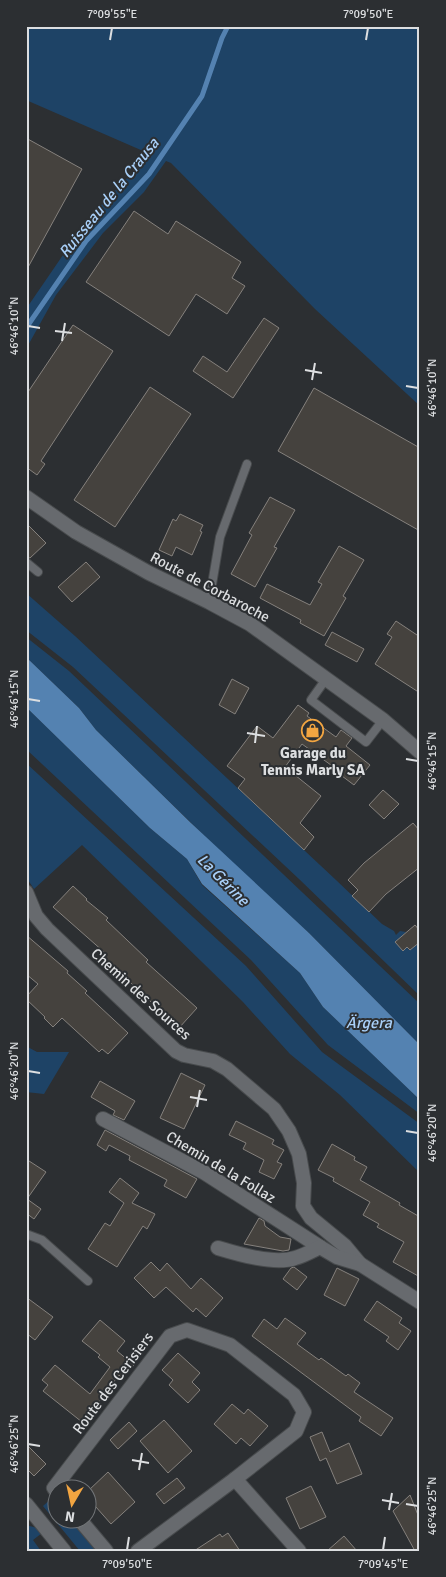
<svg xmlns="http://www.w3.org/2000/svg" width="446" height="1577" font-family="Signika,sans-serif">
<rect width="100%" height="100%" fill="#2c2f32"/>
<g fill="#1e4366">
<path d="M 26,26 L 420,26 L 420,406 L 315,309 L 171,163 L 166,161 L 144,192 L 103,233 L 56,295 L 26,349 L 26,309 L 87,220 L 150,154 L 26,100 Z"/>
<path d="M 26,593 L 75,636 L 336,880 L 382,924 L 394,931 L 396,935 L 400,931 L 406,932 L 400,938 L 409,950 L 420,942 L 420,996 L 299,879 L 73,667 L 26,630 Z"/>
<path d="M 26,637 L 69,671 L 420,1004 L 420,1045 L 309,933 L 222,853 L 96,730 L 79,708 L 26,657 Z"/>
<path d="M 26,707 L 150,828 L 187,859 L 202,885 L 300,973 L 323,1007 L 420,1100 L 420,1114 L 328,1045 L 251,960 L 26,749 Z"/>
<path d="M 26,763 L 246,966 L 322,1052 L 420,1124 L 420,1173 L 340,1095 L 290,1054 L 243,1002 L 82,845 L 34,889 L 26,877 Z"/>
<path d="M 26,1046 L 37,1052 L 69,1052 L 44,1094 L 26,1092 Z"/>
<path d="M 52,1498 L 57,1504 L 58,1520 L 70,1520 L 96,1551 L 80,1551 L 43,1506 Z"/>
<path d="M 26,1525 L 37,1528 L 42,1533 L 33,1540 L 41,1551 L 26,1551 Z"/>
</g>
<path fill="#5482b1" d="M 26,657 L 79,708 L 96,730 L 191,823 L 309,933 L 420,1045 L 420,1100 L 323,1007 L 300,973 L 202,884 L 187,859 L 150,828 L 26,707 Z"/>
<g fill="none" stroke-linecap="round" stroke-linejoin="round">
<path stroke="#5482b1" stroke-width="5" d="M 26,328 L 86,241 L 149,174 L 202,96 L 222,38 L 228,26"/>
</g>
<g fill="#45423e" stroke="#85817d">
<path d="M 26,138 L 82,169 L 26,271 Z"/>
<path d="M 134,211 L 168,234 L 176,221 L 241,262 L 232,278 L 245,286 L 227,314 L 196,294 L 169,336 L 86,282 Z"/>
<path d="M 264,318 L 279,328 L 233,398 L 193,371 L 203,356 L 227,372 Z"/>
<path d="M 73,325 L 113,351 L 41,461 L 45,464 L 37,475 L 26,467 L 26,395 Z"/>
<path d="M 150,387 L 191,414 L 115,527 L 74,500 Z"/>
<path d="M 314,388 L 420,448 L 420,531 L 278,451 Z"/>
<path d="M 270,497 L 295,510 L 274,547 L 277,548 L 255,587 L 231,574 L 252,535 L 249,533 Z"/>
<path d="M 180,514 L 203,525 L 200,531 L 202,532 L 192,555 L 176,547 L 172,556 L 159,550 L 173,519 L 176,521 Z"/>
<path d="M 26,523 L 46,543 L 30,558 L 26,556 Z"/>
<path d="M 339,546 L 364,560 L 343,596 L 346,598 L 324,636 L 300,623 L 301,620 L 260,598 L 267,584 L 310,605 L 322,584 L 318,582 Z"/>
<path d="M 86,562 L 100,577 L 72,602 L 58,587 Z"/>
<path d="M 396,621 L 420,637 L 420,693 L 375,664 L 392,637 L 387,634 Z"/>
<path d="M 332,632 L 364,649 L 357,662 L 325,645 Z"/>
<path d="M 232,679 L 249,688 L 235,714 L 219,705 Z"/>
<path d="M 298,705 L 309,713 L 307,716 L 336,737 L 341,730 L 352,738 L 346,746 L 370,765 L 354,785 L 334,770 L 335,768 L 302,744 L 285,767 L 321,796 L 300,823 L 314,837 L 304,850 L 238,788 L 245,779 L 227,766 L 257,726 L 273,738 Z"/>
<path d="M 383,790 L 399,804 L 384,819 L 369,805 Z"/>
<path d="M 413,823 L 420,831 L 420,867 L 386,894 L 369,912 L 352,896 L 358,890 L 348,880 L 364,863 Z"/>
<path d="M 73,886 L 87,899 L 86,900 L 108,918 L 106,920 L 148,960 L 146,962 L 197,1008 L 179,1028 L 101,955 L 104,952 L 53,907 Z"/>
<path d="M 415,925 L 420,931 L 420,942 L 410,950 L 407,947 L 403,951 L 395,942 Z"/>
<path d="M 26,935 L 68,971 L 67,973 L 87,991 L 85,993 L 128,1033 L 108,1054 L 102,1049 L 99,1052 L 62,1018 L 53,1027 L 44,1018 L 45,1017 L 26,999 L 26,997 L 38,984 L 26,974 Z"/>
<path d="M 181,1073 L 205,1085 L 184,1129 L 160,1118 Z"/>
<path d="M 100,1081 L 135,1101 L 124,1120 L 113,1115 L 115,1111 L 91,1097 Z"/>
<path d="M 236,1121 L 274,1140 L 272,1144 L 284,1150 L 277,1162 L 282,1164 L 274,1179 L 259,1172 L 264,1160 L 243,1149 L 246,1143 L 229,1135 Z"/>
<path d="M 105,1130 L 197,1179 L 186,1198 L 164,1186 L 167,1180 L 129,1160 L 130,1156 L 109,1145 L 106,1151 L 97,1145 Z"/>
<path d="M 332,1144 L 355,1157 L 354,1160 L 367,1167 L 360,1180 L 400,1203 L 399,1205 L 420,1217 L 420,1277 L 393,1262 L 404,1242 L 377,1227 L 379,1224 L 363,1215 L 370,1202 L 333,1181 L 334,1178 L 318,1170 Z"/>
<path d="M 26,1159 L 46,1172 L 27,1199 L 41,1209 L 34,1219 L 26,1213 Z"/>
<path d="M 120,1178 L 139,1193 L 132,1203 L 155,1214 L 147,1229 L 143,1226 L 117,1267 L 88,1249 L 105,1223 L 110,1226 L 124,1203 L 109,1192 Z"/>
<path d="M 259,1218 L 264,1221 L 265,1226 L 280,1237 L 291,1239 L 289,1250 L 283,1251 L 244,1244 Z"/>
<path d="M 151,1262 L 160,1271 L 167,1263 L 191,1289 L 201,1278 L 223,1298 L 206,1317 L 196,1308 L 193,1312 L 166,1287 L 154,1298 L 134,1278 Z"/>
<path d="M 294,1267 L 307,1277 L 297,1290 L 283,1279 L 291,1268 Z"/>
<path d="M 337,1268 L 359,1279 L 345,1306 L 324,1295 Z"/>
<path d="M 26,1297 L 53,1317 L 35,1340 L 26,1333 Z"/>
<path d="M 377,1301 L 402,1318 L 399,1323 L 411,1331 L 398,1350 L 386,1341 L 389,1337 L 364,1320 Z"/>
<path d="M 285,1318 L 306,1333 L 297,1344 L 319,1360 L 321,1358 L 346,1376 L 348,1374 L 360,1383 L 354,1392 L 393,1418 L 381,1436 L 359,1421 L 361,1417 L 252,1336 L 264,1319 L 277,1329 Z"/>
<path d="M 100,1320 L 125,1341 L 117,1351 L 134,1365 L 122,1378 L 119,1375 L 85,1421 L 84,1419 L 82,1422 L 43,1391 L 48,1385 L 42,1380 L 55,1365 L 90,1394 L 110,1367 L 98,1357 L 100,1355 L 82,1341 Z"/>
<path d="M 178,1353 L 200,1373 L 192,1382 L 200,1390 L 188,1403 L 169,1385 L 173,1380 L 162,1370 Z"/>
<path d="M 232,1404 L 244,1414 L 248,1409 L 268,1426 L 250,1446 L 241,1438 L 236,1444 L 214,1424 Z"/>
<path d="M 164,1420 L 192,1451 L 168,1473 L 140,1441 Z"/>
<path d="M 129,1422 L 137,1431 L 118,1449 L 110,1440 Z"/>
<path d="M 322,1432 L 330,1452 L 349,1443 L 362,1474 L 337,1484 L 326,1458 L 320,1461 L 310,1437 Z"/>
<path d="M 26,1444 L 46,1464 L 34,1476 L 26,1468 Z"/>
<path d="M 108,1472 L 135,1502 L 111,1524 L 88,1498 L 88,1491 Z"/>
<path d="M 177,1478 L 185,1488 L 164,1504 L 156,1494 Z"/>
<path d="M 311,1486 L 326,1517 L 300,1529 L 286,1498 Z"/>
<path d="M 410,1495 L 420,1520 L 420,1551 L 415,1551 L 393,1511 Z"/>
<path d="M 228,1533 L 240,1551 L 194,1551 L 220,1534 L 222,1537 Z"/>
<path d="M 344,1536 L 357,1551 L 327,1551 Z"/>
</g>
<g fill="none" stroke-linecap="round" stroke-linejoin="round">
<defs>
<g id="service">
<path d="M 26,562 L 38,572"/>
<path d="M 209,602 L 220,537 L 247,464"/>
<path d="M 326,679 L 311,700 L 366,742 L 383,720"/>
<path d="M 26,1234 L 42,1240 L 88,1281"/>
</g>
<g id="minor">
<path d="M 26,892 L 36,916 L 47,929 L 176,1051 L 184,1055 L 213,1061 L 227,1069 L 274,1109 L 289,1131 L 299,1154 L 304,1183 L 303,1206 L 311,1218 L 345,1246 L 360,1264"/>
<path d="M 103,1119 L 205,1173 L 320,1247 L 337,1257 L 360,1264 L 420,1302"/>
<path d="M 218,1248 C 238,1254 274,1265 295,1258 C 303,1256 312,1251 320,1247"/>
<path d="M 235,1479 L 299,1551"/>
<path d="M 58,1493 L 54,1488 L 170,1336 L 187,1330 L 230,1345 L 294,1395 L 304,1412 L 296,1431 L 235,1479 L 138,1551"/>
<path d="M 26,1504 L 64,1551"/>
<path d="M 80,1520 L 106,1551"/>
</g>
<path id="tertiary" d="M 26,497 L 76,532 L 149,573 L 209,602 L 250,624 L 383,720 L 420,752"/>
</defs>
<use href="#service" stroke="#484b4d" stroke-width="10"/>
<use href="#minor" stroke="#484b4d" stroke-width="16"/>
<use href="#tertiary" stroke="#484b4d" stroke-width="16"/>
<use href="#service" stroke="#676a6e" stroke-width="8"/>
<use href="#minor" stroke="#676a6e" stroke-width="14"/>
<use href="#tertiary" stroke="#676a6e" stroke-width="14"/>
</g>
<path fill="none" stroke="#dcdee0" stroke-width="2" d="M 110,40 L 112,28M 366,40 L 368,28M 28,326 L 40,328M 55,331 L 72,333M 62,341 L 65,323M 305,370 L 322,373M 312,380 L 315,363M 406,386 L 418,388M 28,699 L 40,701M 247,733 L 265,736M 255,743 L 257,726M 406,759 L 418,761M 28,1071 L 40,1073M 190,1097 L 207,1100M 197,1107 L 200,1090M 406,1131 L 418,1133M 28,1444 L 40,1446M 132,1460 L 149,1463M 139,1470 L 142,1453M 382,1500 L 399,1503M 406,1504 L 418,1506M 389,1510 L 392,1493M 127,1550 L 129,1537M 383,1550 L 385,1537"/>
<defs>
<symbol id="shop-ring" viewBox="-11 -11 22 22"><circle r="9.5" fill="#2c2f32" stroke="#f2a541" stroke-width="1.5"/><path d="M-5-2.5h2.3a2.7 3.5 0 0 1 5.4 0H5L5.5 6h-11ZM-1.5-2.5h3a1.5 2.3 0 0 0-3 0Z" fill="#f2a541"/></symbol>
</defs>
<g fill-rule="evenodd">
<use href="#shop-ring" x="300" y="718" width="25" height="25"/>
</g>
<g text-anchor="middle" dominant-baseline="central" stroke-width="4" stroke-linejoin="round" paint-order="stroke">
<g font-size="15" fill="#dcdee0" stroke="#2c2f32">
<text transform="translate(210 587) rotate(28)">Route de Corbaroche</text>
<text transform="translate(141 994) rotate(42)">Chemin des Sources</text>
<text transform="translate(221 1167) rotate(31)">Chemin de la Follaz</text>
<text transform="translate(113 1383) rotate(-53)">Route des Cerisiers</text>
</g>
<g font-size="15" font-weight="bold" fill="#dcdee0" stroke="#2c2f32">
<text x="313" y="753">Garage du<tspan x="313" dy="17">Tennis Marly SA</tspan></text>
</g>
<g font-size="16" font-style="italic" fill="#a9d0f9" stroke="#2c2f32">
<text transform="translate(109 198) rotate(-51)">Ruisseau de la Crausa</text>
<text transform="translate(223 880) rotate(45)">La Gérine</text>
<text x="369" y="1023">Ärgera</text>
</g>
</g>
<rect width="446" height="1577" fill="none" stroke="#2c2f32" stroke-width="55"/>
<g transform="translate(72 1504) rotate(189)"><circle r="24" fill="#2c2f32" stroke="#727578"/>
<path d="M0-4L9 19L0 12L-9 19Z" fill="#f2a541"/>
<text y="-8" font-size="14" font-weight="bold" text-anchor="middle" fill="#dcdee0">N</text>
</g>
<rect x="28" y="28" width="390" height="1522" fill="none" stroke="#dcdee0" stroke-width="2"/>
<g font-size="12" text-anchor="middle" fill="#dcdee0">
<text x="112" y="18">7°09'55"E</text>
<text x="368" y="18">7°09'50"E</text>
<text transform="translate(14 326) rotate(-90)" y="4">46°46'10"N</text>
<text transform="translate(432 388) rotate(-90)" y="4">46°46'10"N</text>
<text transform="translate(14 699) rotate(-90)" y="4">46°46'15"N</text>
<text transform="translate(432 761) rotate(-90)" y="4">46°46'15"N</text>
<text transform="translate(14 1071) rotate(-90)" y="4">46°46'20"N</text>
<text transform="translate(432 1133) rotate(-90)" y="4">46°46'20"N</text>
<text transform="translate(14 1444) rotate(-90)" y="4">46°46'25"N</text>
<text transform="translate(432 1506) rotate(-90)" y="4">46°46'25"N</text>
<text x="127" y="1568">7°09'50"E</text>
<text x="383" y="1568">7°09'45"E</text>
</g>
</svg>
